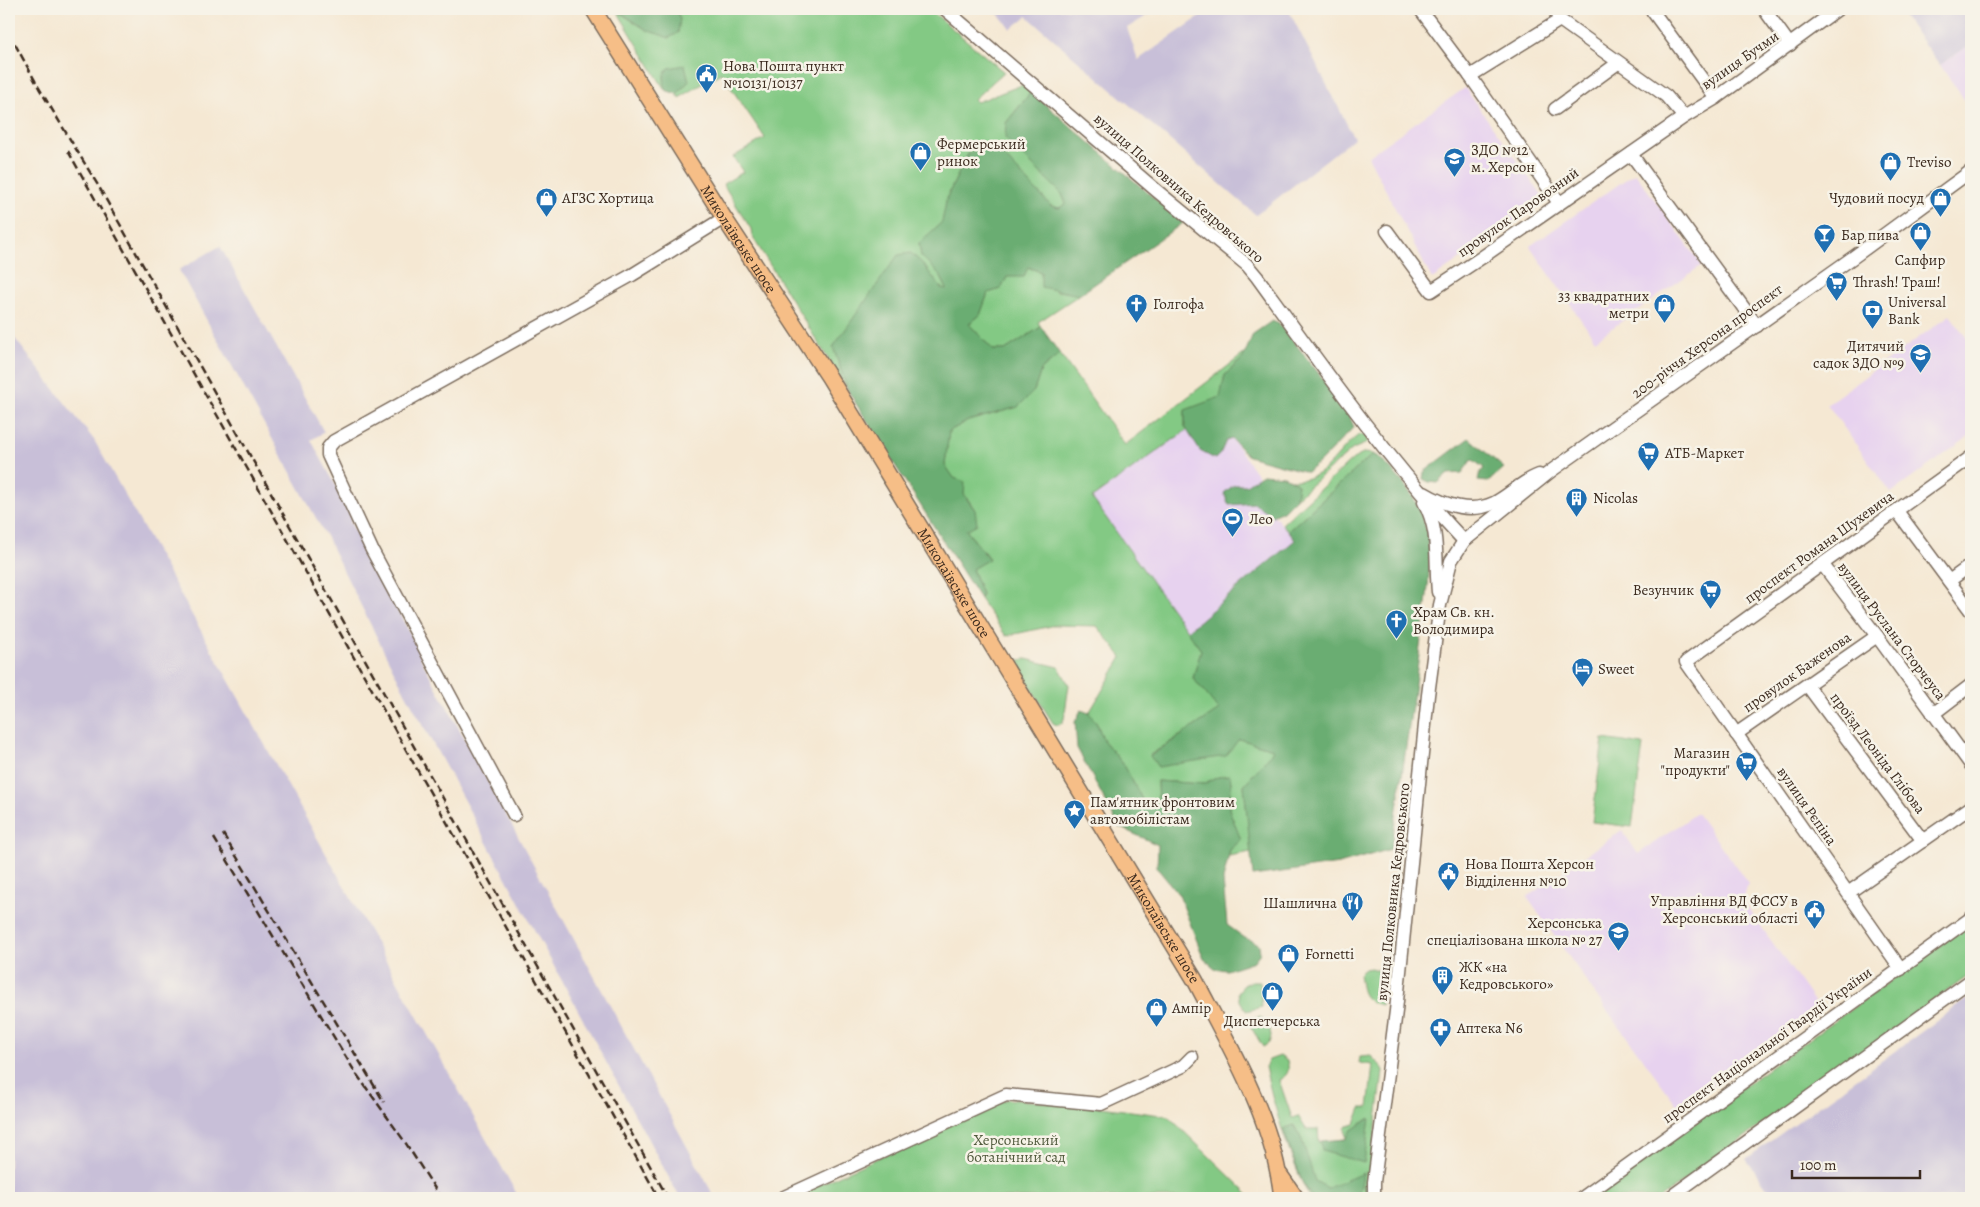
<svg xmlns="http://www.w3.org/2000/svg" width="1980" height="1207" font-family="Alegreya,serif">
<rect width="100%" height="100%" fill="#f7f3e8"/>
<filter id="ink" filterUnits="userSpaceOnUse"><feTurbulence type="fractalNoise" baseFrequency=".02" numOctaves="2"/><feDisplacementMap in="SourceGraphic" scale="10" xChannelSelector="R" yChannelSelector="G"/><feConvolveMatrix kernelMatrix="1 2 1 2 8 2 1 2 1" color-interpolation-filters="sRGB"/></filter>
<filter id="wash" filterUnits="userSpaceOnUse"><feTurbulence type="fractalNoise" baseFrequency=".0096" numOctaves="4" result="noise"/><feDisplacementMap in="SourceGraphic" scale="20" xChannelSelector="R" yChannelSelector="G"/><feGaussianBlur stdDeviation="1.12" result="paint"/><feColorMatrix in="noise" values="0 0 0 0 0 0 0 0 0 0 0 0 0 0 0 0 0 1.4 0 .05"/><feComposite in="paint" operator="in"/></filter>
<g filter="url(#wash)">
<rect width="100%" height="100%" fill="#f5e8d3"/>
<g fill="#e7d2ef">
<path d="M 1971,44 L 1971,109 L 1940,65 Z"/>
<path d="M 1465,88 L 1545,200 L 1432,279 L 1368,156 Z"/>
<path d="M 1635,173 L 1702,265 L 1595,340 L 1530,246 Z"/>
<path d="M 1950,315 L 1971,344 L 1971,435 L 1891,493 L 1827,404 Z"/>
<path d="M 1187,430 L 1232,439 L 1259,477 L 1246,485 L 1296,540 L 1187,631 L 1091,498 Z"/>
<path d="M 1697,813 L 1748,883 L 1743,901 L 1818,1007 L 1680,1109 L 1601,1002 L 1527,897 L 1622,830 L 1638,854 Z"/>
</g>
<g fill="#c8bfd8">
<path d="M 994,9 L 1158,9 L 1127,28 L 1138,60 L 1211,9 L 1222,9 L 1226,14 L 1233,9 L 1285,9 L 1289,11 L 1354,138 L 1256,215 L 1027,16 L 1011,29 Z"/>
<path d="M 1898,9 L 1971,9 L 1971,44 L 1940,65 Z"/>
<path d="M 220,246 L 324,432 L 311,440 L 354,519 L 350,522 L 420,652 L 421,659 L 715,1198 L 680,1198 L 399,681 L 327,538 L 179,270 Z"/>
<path d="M 9,331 L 94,440 L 519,1198 L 9,1198 Z"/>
<path d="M 1971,996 L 1971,1198 L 1774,1198 L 1746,1159 Z"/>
</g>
<g fill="#83c984" stroke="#5f7a51">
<path d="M 676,9 L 929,9 L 1004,72 L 974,99 L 977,102 L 1022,85 L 1031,92 L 1006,123 L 1062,194 L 1066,204 L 1059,208 L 1051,206 L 996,148 L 968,154 L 947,197 L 943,222 L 919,243 L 921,256 L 940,275 L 947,289 L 941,288 L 922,263 L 833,347 L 848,391 L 752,236 L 751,229 L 723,184 L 743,172 L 733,157 L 765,138 L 721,73 L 679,98 L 677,94 L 689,81 L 664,75 L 665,90 L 617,11 L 647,30 L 680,19 Z"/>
<path d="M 1027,267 L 1041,272 L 1056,291 L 1070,292 L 1079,295 L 1038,322 L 1041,327 L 1005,350 L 993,350 L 969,324 L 980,315 L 988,293 L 1000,289 L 1007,277 Z"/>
<path d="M 1245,353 L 1243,358 L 1225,375 L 1220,397 L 1185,411 L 1185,427 L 1187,430 L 1092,498 L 1201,650 L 1193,678 L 1220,710 L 1150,755 L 1158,767 L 1239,739 L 1274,749 L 1270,755 L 1244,785 L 1251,852 L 1229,856 L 1230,850 L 1240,840 L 1229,809 L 1231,783 L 1229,775 L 1214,778 L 1204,784 L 1157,781 L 1158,808 L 1145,805 L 1124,765 L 1104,741 L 1097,724 L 1089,713 L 1122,657 L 1097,626 L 1056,625 L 1006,636 L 980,599 L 982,594 L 972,569 L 989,558 L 966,530 L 975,510 L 945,465 L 949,431 L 968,421 L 1018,407 L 1034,391 L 1041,370 L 1060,354 L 1125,445 Z"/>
<path d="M 1360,434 L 1367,437 L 1367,443 L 1353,449 L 1296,498 L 1298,484 L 1290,480 C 1327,482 1334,453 1360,434 Z"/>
<path d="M 1365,453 L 1373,454 L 1288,531 L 1282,524 L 1353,459 Z"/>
<path d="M 1026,659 L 1059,667 L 1069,685 L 1064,719 L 1062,723 L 1057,725 L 1053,723 L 1018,668 L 1017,663 L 1020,660 Z"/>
<path d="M 1603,739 L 1643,745 L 1632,827 L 1592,822 Z"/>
<path d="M 1971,923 L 1971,974 L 1660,1198 L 1588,1198 Z"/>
<path d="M 1371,968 L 1379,970 L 1385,982 L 1381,1005 C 1361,1000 1362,992 1359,974 L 1365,969 Z"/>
<path d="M 1252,981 L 1260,981 L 1262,1007 L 1246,1011 L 1239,999 L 1238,992 L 1244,985 Z"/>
<path d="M 1260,1017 L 1269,1024 L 1271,1037 L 1269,1043 L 1263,1047 L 1246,1019 Z"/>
<path d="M 1280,1056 L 1287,1061 C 1290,1071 1288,1075 1279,1080 L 1292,1118 L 1298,1116 L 1306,1129 L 1318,1129 L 1319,1142 L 1346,1139 L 1345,1127 L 1355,1124 L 1361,1108 L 1368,1108 L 1373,1065 L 1359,1063 L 1360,1057 L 1371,1056 L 1381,1066 L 1383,1072 L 1370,1175 L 1367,1192 L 1365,1198 L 1310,1198 C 1289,1157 1275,1111 1265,1067 L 1269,1060 Z"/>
<path d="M 1007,1099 L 1101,1107 L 1168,1116 L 1252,1198 L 790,1198 Z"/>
</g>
<g fill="#6aad72" stroke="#526c48">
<path d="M 615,9 L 676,9 L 680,19 L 678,33 L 669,38 L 647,30 Z"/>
<path d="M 685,65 L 689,81 L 677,94 L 665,90 L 664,74 L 669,68 Z"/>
<path d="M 1031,92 L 1183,223 L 1079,295 L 1041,287 L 1041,272 L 1028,267 L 1024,277 L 1007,277 L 1001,289 L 988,293 L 980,315 L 969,324 L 993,350 L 1005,350 L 1041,327 L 1060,354 L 1041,370 L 1034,391 L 1018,407 L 968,421 L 949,431 L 945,465 L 954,478 L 965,482 L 964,495 L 975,510 L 977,524 L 966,530 L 989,559 L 972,569 L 982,594 L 980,599 L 848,391 L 833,347 L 898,255 L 911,253 L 922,263 L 941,288 L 947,289 L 940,275 L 921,256 L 919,243 L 942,222 L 947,197 L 968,154 L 980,148 L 996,148 L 1051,206 L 1059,208 L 1066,204 L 1062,194 L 1005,138 L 1006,123 Z"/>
<path d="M 1272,321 L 1279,324 L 1290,337 L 1346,408 L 1354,427 L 1320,462 L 1307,472 L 1248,456 L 1232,439 L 1226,441 L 1220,454 L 1215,459 L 1200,451 L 1185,427 L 1185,410 L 1220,397 L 1225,375 L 1243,358 L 1253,334 Z"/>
<path d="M 1469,438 L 1504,468 L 1488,482 L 1478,481 L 1479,475 L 1484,468 L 1472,459 L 1462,473 L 1448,474 L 1438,483 L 1429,482 L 1423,479 L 1424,472 Z"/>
<path d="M 1373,454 L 1380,458 C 1397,475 1414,493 1422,516 C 1437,556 1425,605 1420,647 C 1411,715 1401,782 1391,849 L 1339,864 L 1253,876 L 1244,785 L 1270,755 L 1273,749 L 1239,739 L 1226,756 L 1158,767 L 1150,756 L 1219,710 L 1193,678 L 1201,650 L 1187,631 L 1295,540 L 1288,531 Z"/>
<path d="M 1263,474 L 1284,476 L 1298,484 L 1296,498 L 1283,511 L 1272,516 L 1254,503 L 1229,505 L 1224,493 L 1234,485 L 1246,485 Z"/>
<path d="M 1081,710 L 1089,713 L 1097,724 L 1104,741 L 1124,765 L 1145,805 L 1158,807 L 1157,781 L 1204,784 L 1214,778 L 1230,775 L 1231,783 L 1229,809 L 1241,840 L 1230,850 L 1223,880 L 1227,925 L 1245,938 L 1259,944 L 1260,953 L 1254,961 L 1227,970 L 1216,969 L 1204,959 L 1179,895 L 1157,868 L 1158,845 L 1119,827 L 1077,748 L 1075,722 Z"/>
<path d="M 1370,1118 L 1364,1163 L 1322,1151 L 1321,1141 L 1346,1139 L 1350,1131 Z"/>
<path d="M 1294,1125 L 1302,1140 L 1315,1181 L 1328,1188 L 1363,1173 L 1361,1186 L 1356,1198 L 1313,1198 L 1302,1182 L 1283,1129 Z"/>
</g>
</g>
<g filter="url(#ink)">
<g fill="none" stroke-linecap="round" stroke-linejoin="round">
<defs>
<g id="minor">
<path d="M 945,9 L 1157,191 L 1247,265 L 1257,277 C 1323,368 1387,459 1464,541"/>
<path d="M 1420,9 L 1470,76 L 1559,203"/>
<path d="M 1554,9 L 1560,20 L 1666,96 L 1684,117"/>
<path d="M 1651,9 L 1716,98"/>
<path d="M 1764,9 L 1790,45"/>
<path d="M 1470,76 L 1560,20"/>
<path d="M 1555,109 L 1618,63"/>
<path d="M 1631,154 L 1757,326"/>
<path d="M 1387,231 L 1431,291 L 1481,258 L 1684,117 L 1716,98 L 1838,9"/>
<path d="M 1424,493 C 1444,505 1471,514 1494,503 C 1510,495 1522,481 1539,475"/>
<path d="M 1424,502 C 1440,531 1435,561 1438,592"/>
<path d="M 1897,511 L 1971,611"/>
<path d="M 1823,565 L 1877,636 L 1971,765"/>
<path d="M 1949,581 L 1971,565"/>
<path d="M 1807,685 L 1923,841"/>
<path d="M 1933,714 L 1971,685"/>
<path d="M 1736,734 L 1877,636"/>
<path d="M 514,815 L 372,550 L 328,455 L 328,448 L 334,441 L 632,275 L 724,218"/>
<path d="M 1848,893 L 1971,807"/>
<path d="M 1901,969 L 1686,662 L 1971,457"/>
<path d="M 782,1198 L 1006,1095 L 1101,1104 L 1183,1066 L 1192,1057"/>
<path d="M 1374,1198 L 1374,1182 L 1396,1011 L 1428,695 L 1440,605 L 1451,561 L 1464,541 L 1551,471 L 1855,256 L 1971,171"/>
<path d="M 1582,1198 L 1971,918"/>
<path d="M 1669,1198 L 1971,980"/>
</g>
<g id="major">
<path id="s1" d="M 593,9 L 724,218 L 829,377 L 1195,980 C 1231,1049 1274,1120 1282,1198"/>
<path d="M 1280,1175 L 1296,1198"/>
</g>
</defs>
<use href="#minor" stroke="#7c6c5d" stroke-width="15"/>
<use href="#major" stroke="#7c6c5d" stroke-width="18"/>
<use href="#minor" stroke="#fff" stroke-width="12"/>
<use href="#major" stroke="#f6be87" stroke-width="15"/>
<g stroke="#3b2a1e" stroke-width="2.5" stroke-dasharray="8 4" stroke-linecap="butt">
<path d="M 9,33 L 39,88 L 99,187 L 668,1198"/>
<path d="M 68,151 L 659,1198"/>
<path d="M 223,834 L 384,1102"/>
<path d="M 214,838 L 355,1072 L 405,1142 L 441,1198"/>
</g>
</g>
</g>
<defs>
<symbol id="civic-pin" viewBox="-11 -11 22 30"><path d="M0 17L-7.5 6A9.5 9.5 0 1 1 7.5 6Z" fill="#1f6fb2" stroke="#f7f3e8"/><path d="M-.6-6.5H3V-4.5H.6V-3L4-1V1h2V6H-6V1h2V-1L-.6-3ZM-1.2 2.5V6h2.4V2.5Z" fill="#fff"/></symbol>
<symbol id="shop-pin" viewBox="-11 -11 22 30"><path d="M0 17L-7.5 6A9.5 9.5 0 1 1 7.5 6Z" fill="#1f6fb2" stroke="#f7f3e8"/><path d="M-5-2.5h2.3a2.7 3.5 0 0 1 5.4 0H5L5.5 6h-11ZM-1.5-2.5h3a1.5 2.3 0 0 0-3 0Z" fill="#fff"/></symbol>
<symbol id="school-pin" viewBox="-11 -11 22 30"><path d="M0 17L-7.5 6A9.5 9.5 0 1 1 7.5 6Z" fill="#1f6fb2" stroke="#f7f3e8"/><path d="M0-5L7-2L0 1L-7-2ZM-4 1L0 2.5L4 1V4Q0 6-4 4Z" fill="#fff"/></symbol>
<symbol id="bar-pin" viewBox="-11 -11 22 30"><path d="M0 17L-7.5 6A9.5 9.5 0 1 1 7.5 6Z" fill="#1f6fb2" stroke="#f7f3e8"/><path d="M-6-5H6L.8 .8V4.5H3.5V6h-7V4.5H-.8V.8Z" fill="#fff"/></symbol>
<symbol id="supermarket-pin" viewBox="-11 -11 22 30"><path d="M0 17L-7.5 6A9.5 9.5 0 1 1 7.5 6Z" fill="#1f6fb2" stroke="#f7f3e8"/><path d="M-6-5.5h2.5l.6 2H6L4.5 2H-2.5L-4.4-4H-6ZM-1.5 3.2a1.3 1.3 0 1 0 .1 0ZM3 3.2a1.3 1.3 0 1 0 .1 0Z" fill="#fff"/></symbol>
<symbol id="church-pin" viewBox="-11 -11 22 30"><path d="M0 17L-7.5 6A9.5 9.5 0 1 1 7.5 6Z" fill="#1f6fb2" stroke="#f7f3e8"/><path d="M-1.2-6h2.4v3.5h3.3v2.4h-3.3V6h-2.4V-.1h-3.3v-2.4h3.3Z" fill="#fff"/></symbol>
<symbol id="bank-pin" viewBox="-11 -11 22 30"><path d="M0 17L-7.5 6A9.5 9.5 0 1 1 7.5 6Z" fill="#1f6fb2" stroke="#f7f3e8"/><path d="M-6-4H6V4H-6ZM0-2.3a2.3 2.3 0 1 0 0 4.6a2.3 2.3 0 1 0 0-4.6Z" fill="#fff"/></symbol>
<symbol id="building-pin" viewBox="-11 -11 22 30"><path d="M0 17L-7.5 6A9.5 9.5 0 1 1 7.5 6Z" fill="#1f6fb2" stroke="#f7f3e8"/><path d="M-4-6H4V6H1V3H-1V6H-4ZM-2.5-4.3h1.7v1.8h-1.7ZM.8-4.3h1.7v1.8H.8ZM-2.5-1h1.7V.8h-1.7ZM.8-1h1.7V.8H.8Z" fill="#fff"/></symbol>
<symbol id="stadium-pin" viewBox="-11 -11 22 30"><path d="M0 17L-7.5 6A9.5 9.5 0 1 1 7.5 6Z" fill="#1f6fb2" stroke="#f7f3e8"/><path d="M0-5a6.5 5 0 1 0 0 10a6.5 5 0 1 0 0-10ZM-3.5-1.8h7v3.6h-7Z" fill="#fff"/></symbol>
<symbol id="hotel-pin" viewBox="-11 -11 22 30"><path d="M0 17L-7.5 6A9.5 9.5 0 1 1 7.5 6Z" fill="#1f6fb2" stroke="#f7f3e8"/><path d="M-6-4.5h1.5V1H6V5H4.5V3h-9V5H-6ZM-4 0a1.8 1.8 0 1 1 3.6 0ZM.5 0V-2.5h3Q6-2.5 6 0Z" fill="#fff"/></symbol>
<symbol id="sight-pin" viewBox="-11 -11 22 30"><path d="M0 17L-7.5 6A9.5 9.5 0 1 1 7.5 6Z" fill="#1f6fb2" stroke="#f7f3e8"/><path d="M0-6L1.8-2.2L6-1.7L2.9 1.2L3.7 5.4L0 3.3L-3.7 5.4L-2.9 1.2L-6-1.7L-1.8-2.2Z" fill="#fff"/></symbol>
<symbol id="restaurant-pin" viewBox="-11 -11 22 30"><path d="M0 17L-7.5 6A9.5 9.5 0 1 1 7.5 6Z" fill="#1f6fb2" stroke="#f7f3e8"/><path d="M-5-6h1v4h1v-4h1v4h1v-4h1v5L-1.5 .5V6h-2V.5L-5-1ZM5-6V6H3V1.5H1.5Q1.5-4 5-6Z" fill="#fff"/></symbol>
<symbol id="pharmacy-pin" viewBox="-11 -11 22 30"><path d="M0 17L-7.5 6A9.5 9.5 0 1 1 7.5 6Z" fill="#1f6fb2" stroke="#f7f3e8"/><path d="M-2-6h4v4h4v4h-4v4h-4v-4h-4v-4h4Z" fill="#fff"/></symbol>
</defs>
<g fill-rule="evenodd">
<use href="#civic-pin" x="694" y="62" width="25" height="34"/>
<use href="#shop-pin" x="908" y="140" width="25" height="34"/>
<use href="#school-pin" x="1442" y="146" width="25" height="34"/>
<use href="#shop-pin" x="1878" y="150" width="25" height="34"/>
<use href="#shop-pin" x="534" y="186" width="25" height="34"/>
<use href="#shop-pin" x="1928" y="186" width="25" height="34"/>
<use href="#shop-pin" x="1908" y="220" width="25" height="34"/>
<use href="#bar-pin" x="1812" y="222" width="25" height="34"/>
<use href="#supermarket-pin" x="1824" y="270" width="25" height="34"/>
<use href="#church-pin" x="1124" y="292" width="25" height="34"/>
<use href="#shop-pin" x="1652" y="292" width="25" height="34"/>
<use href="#bank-pin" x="1860" y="298" width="25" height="34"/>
<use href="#school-pin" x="1908" y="342" width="25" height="34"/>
<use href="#supermarket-pin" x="1636" y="440" width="25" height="34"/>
<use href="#building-pin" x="1564" y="486" width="25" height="34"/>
<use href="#stadium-pin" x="1220" y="506" width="25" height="34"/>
<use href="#supermarket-pin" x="1698" y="578" width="25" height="34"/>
<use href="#church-pin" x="1384" y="608" width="25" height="34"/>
<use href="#hotel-pin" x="1570" y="656" width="25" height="34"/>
<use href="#supermarket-pin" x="1734" y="750" width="25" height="34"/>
<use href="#sight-pin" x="1062" y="798" width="25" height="34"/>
<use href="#civic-pin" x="1436" y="860" width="25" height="34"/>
<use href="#restaurant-pin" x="1340" y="890" width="25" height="34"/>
<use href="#civic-pin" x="1802" y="898" width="25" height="34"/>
<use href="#school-pin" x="1606" y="920" width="25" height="34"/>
<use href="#shop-pin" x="1276" y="942" width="25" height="34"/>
<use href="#building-pin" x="1430" y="964" width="25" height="34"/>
<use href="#shop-pin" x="1260" y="980" width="25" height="34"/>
<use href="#shop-pin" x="1144" y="996" width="25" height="34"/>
<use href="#pharmacy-pin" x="1428" y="1016" width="25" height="34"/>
</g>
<g text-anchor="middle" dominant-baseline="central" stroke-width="5" stroke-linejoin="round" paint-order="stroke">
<g font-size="15" fill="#3b2a1e" stroke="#f7f3e8">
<text transform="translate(1740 60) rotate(-35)">вулиця Бучми</text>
<text transform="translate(1179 188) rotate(41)">вулиця Полковника Кедровського</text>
<text transform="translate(1518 212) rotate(-35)">провулок Паровозний</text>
<text stroke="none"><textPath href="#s1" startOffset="272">Миколаївське шосе</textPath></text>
<text transform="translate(1707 341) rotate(-36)">200-річчя Херсона проспект</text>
<text transform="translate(1819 547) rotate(-36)">проспект Романа Шухевича</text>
<text stroke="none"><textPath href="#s1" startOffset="678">Миколаївське шосе</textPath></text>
<text transform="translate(1892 631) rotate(53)">вулиця Руслана Сторчеуса</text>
<text transform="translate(1797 672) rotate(-35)">провулок Баженова</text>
<text transform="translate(1878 753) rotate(53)">проїзд Леоніда Глібова</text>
<text transform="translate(1807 806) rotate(55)">вулиця Рєпіна</text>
<text transform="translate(1393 892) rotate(-84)">вулиця Полковника Кедровського</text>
<text stroke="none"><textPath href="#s1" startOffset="1082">Миколаївське шосе</textPath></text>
<text transform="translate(1767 1045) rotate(-36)">проспект Національної Гвардії України</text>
</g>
<g font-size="15" fill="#3b2a1e" stroke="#f7f3e8" text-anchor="start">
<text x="723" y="66">Нова Пошта пункт<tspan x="723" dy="17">№10131/10137</tspan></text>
<text x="937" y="144">Фермерський<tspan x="937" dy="17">ринок</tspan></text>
<text x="1471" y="150">ЗДО №12<tspan x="1471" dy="17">м. Херсон</tspan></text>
<text x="1907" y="162">Treviso</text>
<text x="562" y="198">АГЗС Хортица</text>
<text x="1924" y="198" text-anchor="end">Чудовий посуд</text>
<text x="1841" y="235">Бар пива</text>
<text x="1920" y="260" text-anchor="middle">Сапфир</text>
<text x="1853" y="282">Thrash! Траш!</text>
<text x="1649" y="296" text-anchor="end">33 квадратних<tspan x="1649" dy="17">метри</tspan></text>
<text x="1888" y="302">Universal<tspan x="1888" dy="17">Bank</tspan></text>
<text x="1153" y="304">Голгофа</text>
<text x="1904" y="346" text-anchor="end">Дитячий<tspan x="1904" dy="17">садок ЗДО №9</tspan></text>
<text x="1665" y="453">АТБ-Маркет</text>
<text x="1593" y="498">Nicolas</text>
<text x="1249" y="519">Лео</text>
<text x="1694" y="590" text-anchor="end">Везунчик</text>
<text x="1413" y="612">Храм Св. кн.<tspan x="1413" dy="17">Володимира</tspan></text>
<text x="1598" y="669">Sweet</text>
<text x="1730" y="753" text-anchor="end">Магазин<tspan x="1730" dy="17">"продукти"</tspan></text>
<text x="1090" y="802">Пам'ятник фронтовим<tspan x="1090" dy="17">автомобілістам</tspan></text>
<text x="1465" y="864">Нова Пошта Херсон<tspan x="1465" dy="17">Відділення №10</tspan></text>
<text x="1798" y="901" text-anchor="end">Управління ВД ФССУ в<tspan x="1798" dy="17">Херсонський області</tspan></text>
<text x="1337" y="903" text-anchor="end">Шашлична</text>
<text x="1602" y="923" text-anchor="end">Херсонська<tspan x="1602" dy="17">спеціалізована школа № 27</tspan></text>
<text x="1305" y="954">Fornetti</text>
<text x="1459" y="967">ЖК «на<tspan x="1459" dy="17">Кедровського»</tspan></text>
<text x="1172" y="1008">Ампір</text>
<text x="1272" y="1021" text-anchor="middle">Диспетчерська</text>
<text x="1457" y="1028">Аптека N6</text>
</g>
<g font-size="15" fill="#515a3d" stroke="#f7f3e8">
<text x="1016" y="1140">Херсонський<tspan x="1016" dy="17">ботанічний сад</tspan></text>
</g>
</g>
<rect width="1980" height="1207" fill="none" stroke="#f7f3e8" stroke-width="30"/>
<path d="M1792 1170v8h128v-8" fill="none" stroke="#3b2a1e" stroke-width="2.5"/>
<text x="1800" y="1170" font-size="15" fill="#3b2a1e" stroke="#f7f3e8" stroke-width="4" paint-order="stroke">100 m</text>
</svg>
